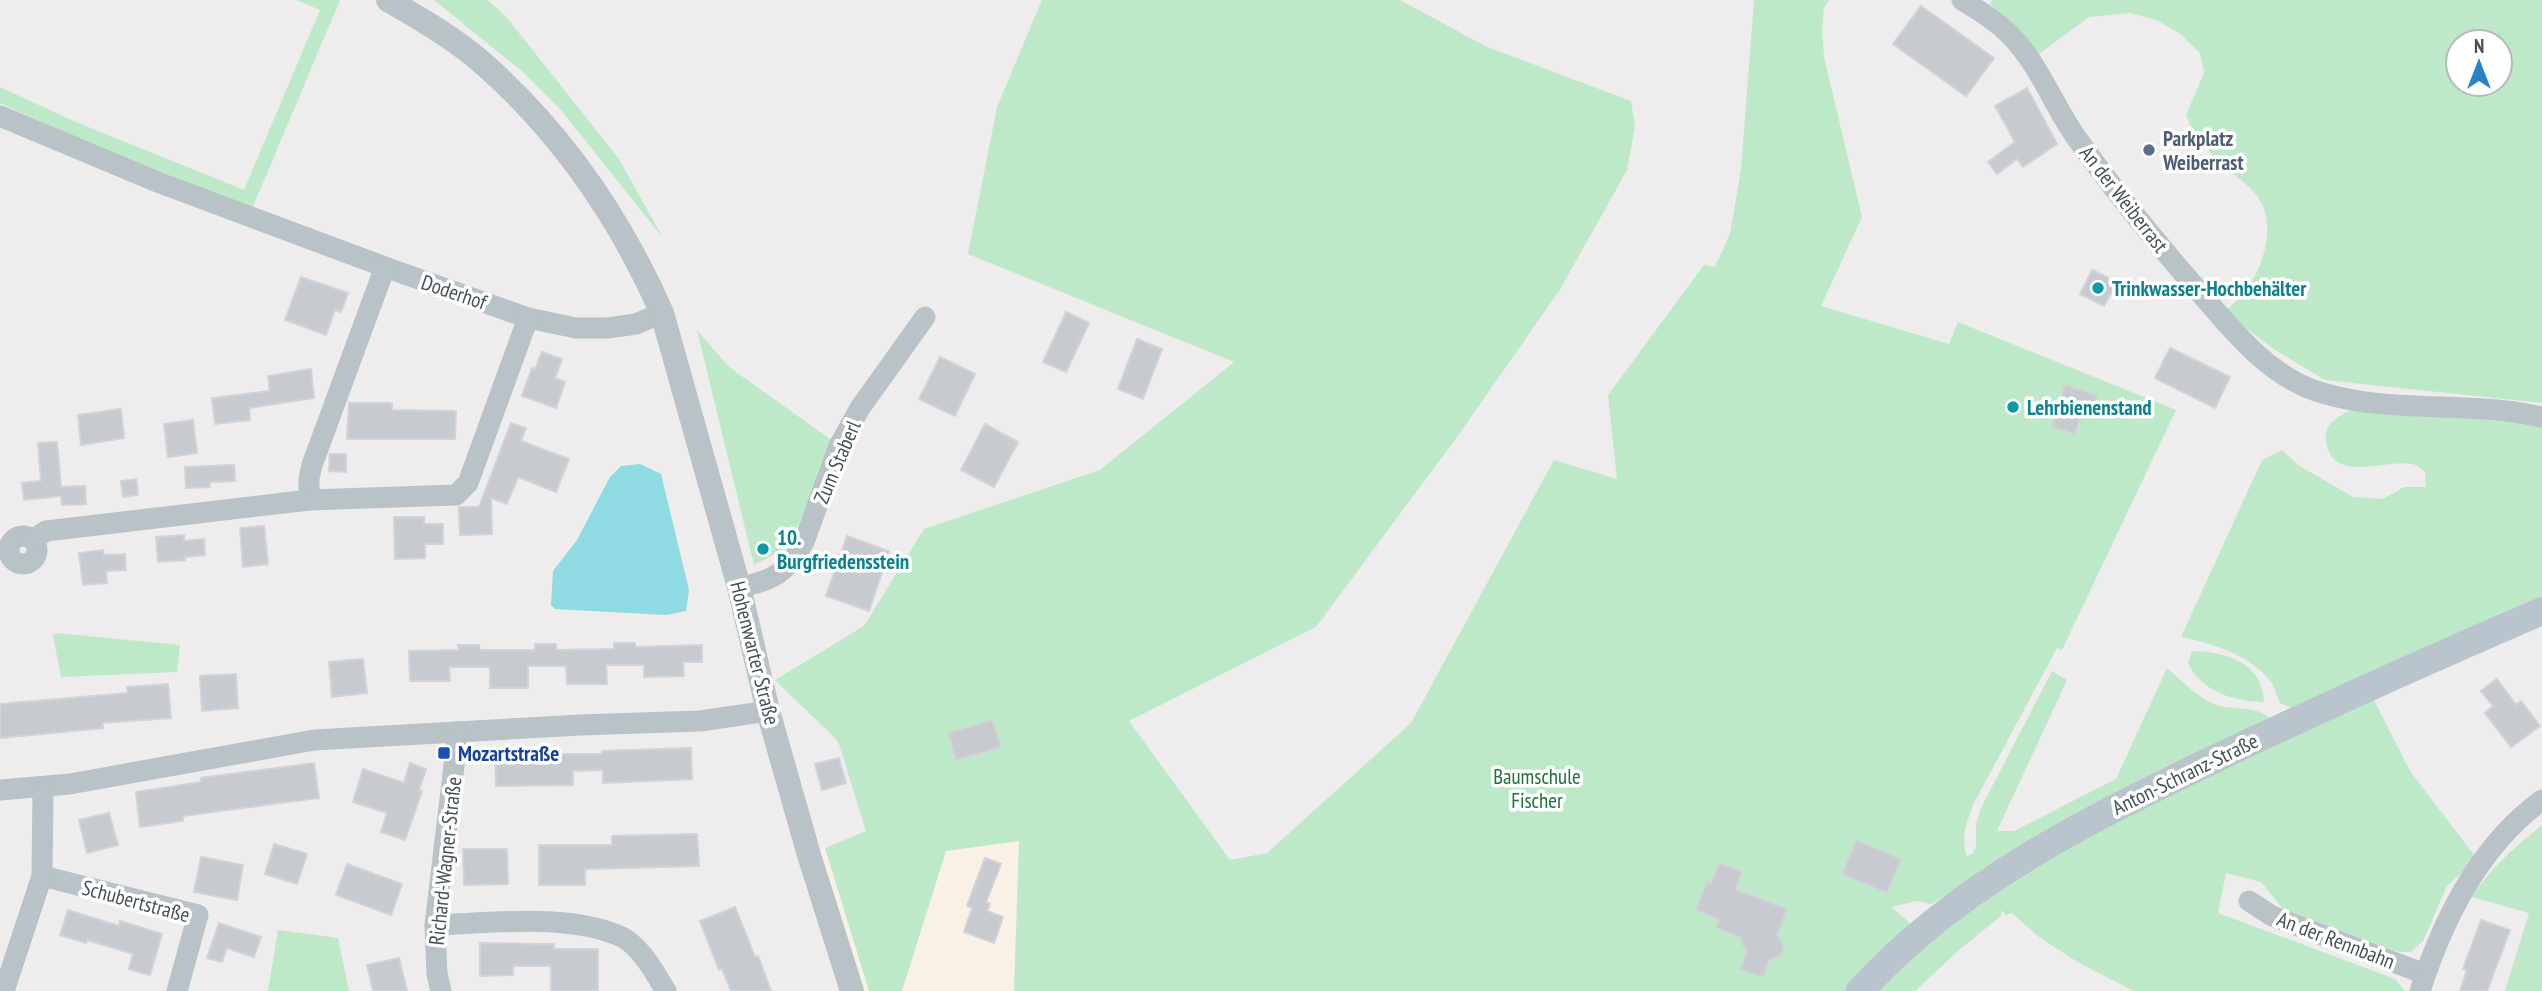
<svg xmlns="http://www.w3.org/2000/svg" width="2542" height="991" font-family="'PT Sans Narrow',sans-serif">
<rect width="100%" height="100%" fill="#eeecec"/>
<path fill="#f9f1e5" d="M 1128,721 L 1129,991 L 852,991 L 809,855 Z"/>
<g fill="#bde9c9" fill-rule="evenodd">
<path d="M 296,0 L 340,0 L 252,209 L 70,135 L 0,103 L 0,87 L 76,122 L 244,190 L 320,10 Z"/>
<path d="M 434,0 L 488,0 L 508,19 L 619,159 L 663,238 L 561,110 L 524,73 Z"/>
<path d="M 1042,0 L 1400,0 L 1485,46 L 1631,101 L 1635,127 L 1627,170 L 1561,288 L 1457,437 L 1316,627 L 1129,721 L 1230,860 L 1267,853 L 1411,723 L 1554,460 L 1617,479 L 1608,395 L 1704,265 L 1715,267 L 1730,234 L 1741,169 L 1754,0 L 1829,0 L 1824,8 L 1822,30 L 1824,57 L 1862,217 L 1821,306 L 1949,344 L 1958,322 L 2176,410 L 2062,650 L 2057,648 L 1973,805 C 1967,822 1960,837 1967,856 L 1973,853 L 1976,846 L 1976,824 L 1981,808 L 2052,671 L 2067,680 L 1997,831 L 2014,831 L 2116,779 L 2167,668 C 2182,681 2198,698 2216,705 C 2232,710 2259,706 2269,718 L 1982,872 L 1931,904 L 1917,901 L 1891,907 L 1910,923 L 1847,991 L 1014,991 L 1019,841 L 946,851 L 902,991 L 869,991 L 825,848 L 866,831 L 838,741 L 775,680 L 864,626 L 924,529 L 1100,470 L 1234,362 L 968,254 L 997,107 Z"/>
<path d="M 1992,0 L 2542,0 L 2542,403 L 2325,380 L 2275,350 L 2224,312 C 2242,297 2256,279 2263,256 C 2268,240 2270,220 2262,204 C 2254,186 2233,176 2220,163 C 2207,149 2192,132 2186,115 L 2204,73 L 2200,53 L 2179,33 L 2156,20 L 2130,13 L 2089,17 L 2031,60 L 2006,18 L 1990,4 ZM 2458,42 L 2500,42 L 2500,84 L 2458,84 Z"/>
<path d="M 697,330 L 729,367 L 834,442 L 789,546 L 754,565 Z"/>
<path d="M 2356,407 L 2542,423 L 2542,597 L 2296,710 L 2280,703 C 2277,697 2275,688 2271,682 C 2250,654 2213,644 2181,637 L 2262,460 L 2282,450 L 2298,465 L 2353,497 L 2383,499 L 2404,487 L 2426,487 L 2425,472 C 2422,470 2420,467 2416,465 C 2391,456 2332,487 2326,441 C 2323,421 2343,415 2356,407 Z"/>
<path d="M 56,633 L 180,645 L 177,672 L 61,677 L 53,636 Z"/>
<path d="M 2192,651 C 2227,652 2262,662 2264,702 C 2234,702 2201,691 2188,663 Z"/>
<path d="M 2374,700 L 2410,771 L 2477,859 L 2447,886 L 2423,941 L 2411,952 L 2398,952 L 2283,909 L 2261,882 L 2226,873 L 2218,913 L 2395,979 L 2405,991 L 2134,991 L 2079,963 L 2039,937 L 2012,913 L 2006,915 L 2001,910 L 2001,916 L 1959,950 L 1915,991 L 1878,991 C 1942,921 2014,878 2096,833 C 2187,784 2280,742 2374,700 Z"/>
<path d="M 2542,825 L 2542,991 L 2505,991 L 2529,913 L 2472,897 C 2490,868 2516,846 2542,825 Z"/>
<path d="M 278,930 L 338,938 L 349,991 L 268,991 Z"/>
</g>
<path fill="#8edbe2" d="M 640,464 L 661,474 L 689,590 L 686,611 L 666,615 L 555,609 L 551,605 L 553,571 L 577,540 L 610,477 L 621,466 Z"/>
<g fill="#c7cace" stroke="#d0d3d7" stroke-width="2">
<path d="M 1921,6 L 1994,58 L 1966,96 L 1893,44 Z"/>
<path d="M 2027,88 L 2057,144 L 2023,167 L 2017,159 L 1997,174 L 1988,162 L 2015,142 L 1995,106 Z"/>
<path d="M 2092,270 L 2117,282 L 2104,306 L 2080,294 Z"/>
<path d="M 301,277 L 348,293 L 341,312 L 335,310 L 326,335 L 285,320 Z"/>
<path d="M 1066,312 L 1089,323 L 1066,372 L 1043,362 Z"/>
<path d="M 1137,339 L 1162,349 L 1143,399 L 1118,389 Z"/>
<path d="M 2170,348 L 2230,377 L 2215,408 L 2155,378 Z"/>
<path d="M 542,352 L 562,359 L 555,378 L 565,382 L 556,408 L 522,396 L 532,368 L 535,369 Z"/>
<path d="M 940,357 L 975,374 L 955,416 L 919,399 Z"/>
<path d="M 311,369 L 314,398 L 249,408 L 250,420 L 215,424 L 212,398 L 270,391 L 268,376 Z"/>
<path d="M 2065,385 L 2097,395 L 2092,414 L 2082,411 L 2075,434 L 2052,427 Z"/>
<path d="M 349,403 L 392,403 L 392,410 L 456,411 L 455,439 L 347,439 Z"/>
<path d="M 121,409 L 124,438 L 81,445 L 78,415 Z"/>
<path d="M 193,420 L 197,453 L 168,457 L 164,424 Z"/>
<path d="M 511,423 L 526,428 L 521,441 L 569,459 L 556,492 L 518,477 L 507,504 L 491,498 L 492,534 L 460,535 L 459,507 L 479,507 Z"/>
<path d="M 985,424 L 1018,442 L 994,487 L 961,470 Z"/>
<path d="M 57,442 L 61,487 L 85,486 L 86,504 L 62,505 L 61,496 L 24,500 L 22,483 L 41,481 L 38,443 Z"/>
<path d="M 330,454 L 346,454 L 346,472 L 329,471 Z"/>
<path d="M 234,465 L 235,481 L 210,482 L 210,487 L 186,488 L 185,467 Z"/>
<path d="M 136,479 L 138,495 L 123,497 L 121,481 Z"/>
<path d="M 394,517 L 424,517 L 424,524 L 443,524 L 443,544 L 425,544 L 425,558 L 395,559 Z"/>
<path d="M 264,526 L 268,564 L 243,567 L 240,528 Z"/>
<path d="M 184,535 L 184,541 L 204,539 L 205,555 L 185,557 L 185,560 L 158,562 L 156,537 Z"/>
<path d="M 847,536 L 889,551 L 869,611 L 826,596 Z"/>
<path d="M 103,550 L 104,555 L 125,554 L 126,570 L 106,571 L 107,583 L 83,585 L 79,553 Z"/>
<path d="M 614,643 L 635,643 L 635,647 L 702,645 L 702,662 L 683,662 L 684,676 L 644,677 L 644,665 L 606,665 L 607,684 L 567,684 L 566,666 L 528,666 L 528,688 L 490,688 L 490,667 L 449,667 L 450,681 L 410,681 L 409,651 L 459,650 L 458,645 L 479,645 L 480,650 L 535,650 L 535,644 L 556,644 L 556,650 L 614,649 Z"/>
<path d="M 363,659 L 367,693 L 332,697 L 329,662 Z"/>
<path d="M 236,674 L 238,708 L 202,711 L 200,676 Z"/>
<path d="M 2497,679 L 2516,705 L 2521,701 L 2540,726 L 2511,747 L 2485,713 L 2493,706 L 2481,691 Z"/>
<path d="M 168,684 L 171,718 L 102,723 L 103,728 L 0,738 L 0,704 L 128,693 L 127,687 Z"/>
<path d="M 992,720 L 1001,747 L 956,760 L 948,733 Z"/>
<path d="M 691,748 L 692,779 L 603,783 L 603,770 L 573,771 L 573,785 L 496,786 L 495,754 L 602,754 L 602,751 Z"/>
<path d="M 839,758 L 846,783 L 822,790 L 815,764 Z"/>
<path d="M 314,763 L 319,798 L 183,816 L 183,821 L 140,827 L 136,792 L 201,782 L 201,778 Z"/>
<path d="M 410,763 L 426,769 L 419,790 L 422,791 L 405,840 L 381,832 L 387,813 L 353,802 L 363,769 L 404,783 Z"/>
<path d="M 109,813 L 118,845 L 87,853 L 79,820 Z"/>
<path d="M 697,834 L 699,866 L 585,869 L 585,885 L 539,885 L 539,845 L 612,845 L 612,836 Z"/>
<path d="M 1856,840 L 1901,859 L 1887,893 L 1842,874 Z"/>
<path d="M 274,844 L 307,854 L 297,884 L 265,874 Z"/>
<path d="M 463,849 L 507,849 L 508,884 L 464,885 Z"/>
<path d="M 201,857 L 243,865 L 237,900 L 194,892 Z"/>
<path d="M 985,858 L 1001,864 L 986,902 L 990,904 L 987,911 L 1003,917 L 994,943 L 964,932 L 972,908 L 967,906 Z"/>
<path d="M 1719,863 L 1742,872 L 1736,890 L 1787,909 L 1777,935 L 1783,945 L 1782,951 L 1780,956 L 1769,960 L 1763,977 L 1740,969 L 1747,951 L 1742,944 L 1741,937 L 1716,928 L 1719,919 L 1696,910 L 1707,882 L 1711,884 Z"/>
<path d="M 347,864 L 402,884 L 391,915 L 336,895 Z"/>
<path d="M 735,907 L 755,957 L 758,956 L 771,991 L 731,991 L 722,969 L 719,970 L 700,921 Z"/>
<path d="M 68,910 L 119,926 L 120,921 L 162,934 L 150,975 L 129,969 L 133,954 L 87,940 L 86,943 L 60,935 Z"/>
<path d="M 2481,920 L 2510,930 L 2487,991 L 2460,991 L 2467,970 L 2463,969 Z"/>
<path d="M 219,923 L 261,937 L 254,957 L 227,948 L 222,962 L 207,958 Z"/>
<path d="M 480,943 L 554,944 L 554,949 L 598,949 L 598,991 L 551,991 L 551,966 L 513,966 L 513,975 L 480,976 Z"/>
<path d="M 399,958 L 407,991 L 373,991 L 367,965 Z"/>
</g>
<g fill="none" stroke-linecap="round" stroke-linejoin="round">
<g stroke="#b8c2c7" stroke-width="21">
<path d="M 1962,0 C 1980,11 1998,22 2013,38 C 2041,68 2054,107 2078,140 C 2113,189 2151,236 2190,281 C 2226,322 2263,373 2316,391 C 2370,409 2429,405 2484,409 C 2504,410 2523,413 2542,417"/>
<path d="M 0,116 L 160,183 L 385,267 L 528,318 L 576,328 L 608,328 L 636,324 L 662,313"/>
<path d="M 309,500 L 309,478 L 312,465 L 385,267"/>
<circle cx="23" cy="550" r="14"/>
<path d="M 33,540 L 46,531 L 309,500 L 456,495 L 468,483 L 528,318"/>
<path d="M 739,587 C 773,581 787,573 804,542 L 839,446 L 860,408 L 925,317"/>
<path d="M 0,790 L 70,784 L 314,740 L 580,725 L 700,721 L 768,711"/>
<path d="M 42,876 L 198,915 L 177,991"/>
<path d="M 2249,901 L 2272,916 L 2425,974"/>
<path d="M 435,925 C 492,923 570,913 622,937 C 641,947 655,973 666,991"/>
<path d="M 4,991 L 42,876 L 43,787"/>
<path d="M 441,991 L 437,974 L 435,925 L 458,732"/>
<path d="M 2420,991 C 2443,919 2480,845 2542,800"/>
</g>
<path stroke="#b8c2c7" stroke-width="24" d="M 388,0 C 421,19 457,40 486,66 C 562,134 621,220 662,313 L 739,587 L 768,711 L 809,855 L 852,991"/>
<path stroke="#b9c4cc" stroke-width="28" d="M 1860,991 C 1958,883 2093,817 2223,755 C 2328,705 2435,657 2542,611"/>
</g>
<circle fill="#5c6f8a" stroke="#fff" stroke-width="2.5" cx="2149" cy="150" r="7"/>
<g fill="#0f9aa8" stroke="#fff" stroke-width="2.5">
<circle cx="2098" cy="288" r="7"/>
<circle cx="2013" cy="407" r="7"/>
<circle cx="763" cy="549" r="7"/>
</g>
<rect fill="#1a4fb4" stroke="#fff" stroke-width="2.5" x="437" y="746" width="14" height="14" rx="3.5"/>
<g text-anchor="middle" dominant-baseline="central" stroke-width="7" stroke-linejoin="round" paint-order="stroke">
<g font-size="21" font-weight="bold" fill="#4e5e75" stroke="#fff" text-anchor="start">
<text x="2163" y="138">Parkplatz<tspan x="2163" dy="24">Weiberrast</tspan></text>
</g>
<g font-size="21" fill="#465157" stroke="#fff">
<text transform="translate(2124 199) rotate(52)">An der Weiberrast</text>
<text transform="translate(454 292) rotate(19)">Doderhof</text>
<text transform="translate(837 462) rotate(-67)">Zum Staberl</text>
<text transform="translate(755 653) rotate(76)">Hohenwarter Straße</text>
<text transform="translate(2185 774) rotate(-26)">Anton-Schranz-Straße</text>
<text transform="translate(445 861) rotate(-84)">Richard-Wagner-Straße</text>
<text transform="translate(136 901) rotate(15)">Schubertstraße</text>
<text transform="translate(2336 940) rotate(21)">An der Rennbahn</text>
</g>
<g font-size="21" font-weight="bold" fill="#0d838f" stroke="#fff" text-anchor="start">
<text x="2112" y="288">Trinkwasser-Hochbehälter</text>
<text x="2027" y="407">Lehrbienenstand</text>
<text x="777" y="537">10.<tspan x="777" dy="24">Burgfriedensstein</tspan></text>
</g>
<g font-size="21" font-weight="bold" fill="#164399" stroke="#fff" text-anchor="start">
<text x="458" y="753">Mozartstraße</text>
</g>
<g font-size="21" fill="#1e713e" stroke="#fff">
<text x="1537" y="776">Baumschule<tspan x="1537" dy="24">Fischer</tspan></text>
</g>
</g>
<g transform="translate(2479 63)"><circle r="33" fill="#ffffff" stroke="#b5b9bc" stroke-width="2"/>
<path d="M0-5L12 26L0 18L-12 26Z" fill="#2983cb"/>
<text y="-10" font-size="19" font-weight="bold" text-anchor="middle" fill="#465157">N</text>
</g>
</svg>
